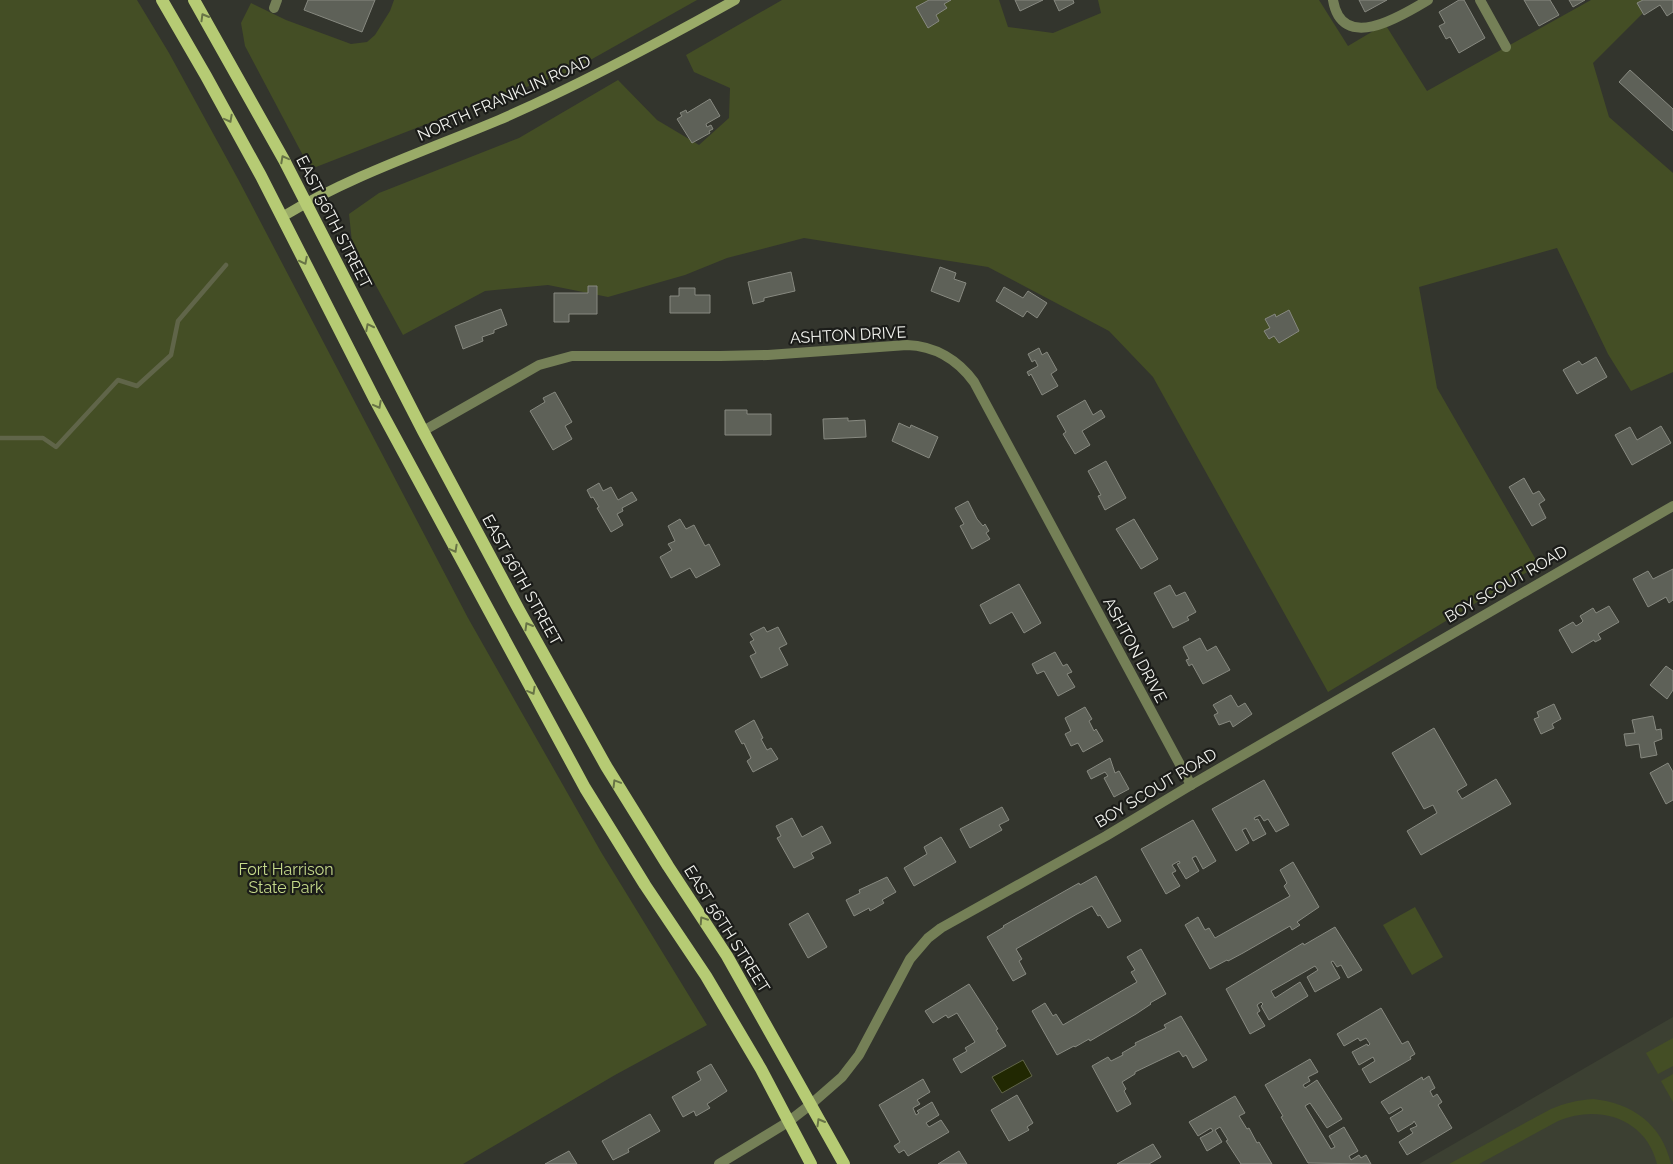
<svg xmlns="http://www.w3.org/2000/svg" width="1673" height="1164" font-family="Raleway,sans-serif">
<rect width="100%" height="100%" fill="#33352d"/>
<path fill="#3c4032" d="M 1673,1017 L 1673,1164 L 1419,1164 L 1478,1130 Z"/>
<g fill="#444e25">
<path d="M 0,0 L 137,0 L 169,53 L 238,179 L 468,618 L 601,852 L 707,1025 L 615,1075 L 463,1164 L 0,1164 Z"/>
<path d="M 394,0 L 697,0 L 569,72 L 478,104 L 316,167 L 307,163 L 245,46 L 241,23 L 251,3 L 286,20 L 351,44 L 367,42 L 375,35 L 390,11 Z"/>
<path d="M 782,0 L 999,0 L 1008,27 L 1053,33 L 1101,13 L 1098,0 L 1319,0 L 1348,46 L 1385,24 L 1427,91 L 1591,0 L 1656,0 L 1593,63 L 1609,117 L 1673,173 L 1673,372 L 1631,391 L 1608,354 L 1557,248 L 1419,287 L 1437,388 L 1539,565 L 1328,692 L 1153,377 L 1109,331 L 988,267 L 804,238 L 727,258 L 685,275 L 608,297 L 548,285 L 485,291 L 403,335 L 352,242 L 349,214 L 379,193 L 519,138 L 618,80 L 657,120 L 699,145 L 729,118 L 730,88 L 694,72 L 686,55 Z"/>
<path d="M 1415,907 L 1443,957 L 1412,975 L 1383,925 Z"/>
<path d="M 1673,1038 L 1673,1066 L 1658,1074 L 1646,1053 Z"/>
<path d="M 1673,1074 L 1673,1102 L 1661,1081 Z"/>
<path d="M 1593,1099 C 1632,1103 1662,1124 1671,1164 L 1657,1164 C 1646,1118 1598,1104 1558,1121 L 1479,1164 L 1449,1164 L 1551,1109 C 1565,1103 1578,1100 1593,1099 Z"/>
</g>
<path fill="#212802" stroke="#606549" d="M 1023,1060 L 1032,1076 L 1002,1093 L 992,1077 Z"/>
<g fill="none" stroke-linecap="round" stroke-linejoin="round">
<path stroke="#606549" stroke-width="4.5" d="M 0,438 L 43,438 L 56,447 L 118,380 L 137,386 L 171,355 L 178,321 L 226,265"/>
</g>
<g fill="#5e6158" stroke="#878980">
<path d="M 308,0 L 375,0 L 362,32 L 304,10 Z"/>
<path d="M 929,0 L 951,0 L 944,4 L 947,8 L 936,15 L 939,21 L 928,28 L 916,7 Z"/>
<path d="M 1015,0 L 1043,0 L 1020,11 Z"/>
<path d="M 1054,0 L 1073,0 L 1074,3 L 1059,11 Z"/>
<path d="M 1359,0 L 1387,0 L 1365,12 Z"/>
<path d="M 1459,0 L 1464,0 L 1485,38 L 1459,53 L 1450,37 L 1446,39 L 1439,26 L 1445,23 L 1439,12 Z"/>
<path d="M 1524,0 L 1550,0 L 1559,15 L 1539,26 Z"/>
<path d="M 1569,0 L 1585,0 L 1573,7 Z"/>
<path d="M 1643,0 L 1673,0 L 1673,12 L 1667,16 L 1660,5 L 1644,15 L 1637,3 Z"/>
<path d="M 1630,70 L 1673,109 L 1673,131 L 1619,82 Z"/>
<path d="M 710,99 L 720,116 L 706,124 L 707,127 L 711,125 L 713,129 L 709,131 L 710,133 L 692,143 L 677,119 L 682,116 L 680,113 L 686,110 L 687,113 Z"/>
<path d="M 940,267 L 956,273 L 954,279 L 966,283 L 959,302 L 931,291 Z"/>
<path d="M 791,272 L 795,291 L 764,298 L 764,301 L 753,304 L 748,282 Z"/>
<path d="M 588,286 L 597,286 L 597,314 L 569,314 L 569,322 L 554,322 L 554,293 L 588,293 Z"/>
<path d="M 1004,287 L 1023,298 L 1028,291 L 1047,303 L 1037,318 L 1027,311 L 1023,317 L 996,301 Z"/>
<path d="M 679,288 L 695,288 L 695,295 L 710,295 L 710,313 L 670,313 L 670,296 L 679,296 Z"/>
<path d="M 501,309 L 507,325 L 494,330 L 494,333 L 482,337 L 483,341 L 463,349 L 455,326 Z"/>
<path d="M 1289,310 L 1299,331 L 1279,343 L 1274,336 L 1269,339 L 1264,331 L 1270,328 L 1265,319 L 1275,314 L 1276,317 Z"/>
<path d="M 1039,348 L 1042,355 L 1047,352 L 1057,370 L 1051,374 L 1058,386 L 1042,395 L 1031,374 L 1029,376 L 1027,372 L 1038,366 L 1035,360 L 1032,362 L 1028,354 Z"/>
<path d="M 1596,357 L 1607,377 L 1577,394 L 1563,370 L 1579,361 L 1582,365 Z"/>
<path d="M 555,392 L 572,422 L 565,426 L 572,439 L 553,450 L 530,411 L 545,402 L 543,398 Z"/>
<path d="M 1085,400 L 1093,415 L 1101,410 L 1105,417 L 1082,431 L 1090,445 L 1075,454 L 1063,434 L 1066,432 L 1057,416 Z"/>
<path d="M 725,410 L 747,410 L 747,414 L 771,414 L 771,435 L 725,435 Z"/>
<path d="M 848,418 L 848,421 L 865,420 L 866,437 L 824,439 L 823,419 Z"/>
<path d="M 899,423 L 910,428 L 911,425 L 938,437 L 929,458 L 892,441 Z"/>
<path d="M 1661,426 L 1671,443 L 1632,465 L 1615,435 L 1630,427 L 1637,440 Z"/>
<path d="M 1106,461 L 1126,498 L 1105,510 L 1098,496 L 1101,495 L 1088,471 Z"/>
<path d="M 1524,478 L 1533,494 L 1539,491 L 1545,500 L 1539,504 L 1546,518 L 1532,526 L 1509,487 Z"/>
<path d="M 599,483 L 603,491 L 611,487 L 618,500 L 632,492 L 637,500 L 622,508 L 623,511 L 617,514 L 623,525 L 611,532 L 597,508 L 599,507 L 593,497 L 591,498 L 587,490 Z"/>
<path d="M 968,501 L 977,519 L 983,526 L 985,524 L 989,531 L 986,533 L 990,539 L 972,549 L 960,526 L 964,524 L 955,508 Z"/>
<path d="M 680,519 L 686,529 L 694,525 L 705,546 L 709,544 L 720,565 L 696,578 L 690,568 L 671,578 L 660,557 L 672,550 L 668,544 L 675,541 L 668,526 Z"/>
<path d="M 1134,519 L 1158,559 L 1141,569 L 1116,529 Z"/>
<path d="M 1673,569 L 1673,600 L 1669,603 L 1666,597 L 1648,607 L 1633,579 L 1648,571 L 1653,579 Z"/>
<path d="M 1019,584 L 1041,623 L 1024,633 L 1012,612 L 990,624 L 980,605 Z"/>
<path d="M 1170,585 L 1176,596 L 1185,592 L 1196,612 L 1187,617 L 1189,620 L 1173,628 L 1154,593 Z"/>
<path d="M 1609,606 L 1619,622 L 1598,634 L 1601,639 L 1595,642 L 1594,640 L 1572,653 L 1559,630 L 1573,622 L 1576,626 L 1581,623 L 1583,621 L 1580,616 L 1593,608 L 1596,613 Z"/>
<path d="M 764,627 L 767,632 L 778,627 L 787,644 L 779,648 L 788,665 L 761,678 L 750,656 L 756,653 L 750,642 L 754,640 L 750,634 Z"/>
<path d="M 1200,638 L 1207,651 L 1216,646 L 1230,670 L 1203,684 L 1192,664 L 1189,666 L 1186,660 L 1189,659 L 1183,647 Z"/>
<path d="M 1055,652 L 1063,666 L 1067,664 L 1072,672 L 1067,674 L 1075,687 L 1058,696 L 1044,671 L 1037,674 L 1032,664 Z"/>
<path d="M 1666,666 L 1673,671 L 1673,690 L 1667,699 L 1650,685 Z"/>
<path d="M 1231,695 L 1238,707 L 1245,703 L 1252,714 L 1233,727 L 1230,721 L 1219,725 L 1214,715 L 1218,713 L 1213,705 Z"/>
<path d="M 1554,704 L 1561,719 L 1552,724 L 1554,728 L 1541,734 L 1534,719 L 1539,717 L 1537,712 Z"/>
<path d="M 1085,707 L 1092,719 L 1089,721 L 1094,731 L 1096,729 L 1103,741 L 1083,752 L 1078,743 L 1071,746 L 1065,734 L 1071,731 L 1065,718 Z"/>
<path d="M 1653,716 L 1656,730 L 1661,729 L 1662,739 L 1654,742 L 1657,755 L 1641,758 L 1639,744 L 1626,746 L 1624,734 L 1635,733 L 1632,720 Z"/>
<path d="M 754,720 L 763,738 L 761,739 L 767,750 L 771,748 L 778,759 L 753,772 L 747,761 L 751,758 L 744,743 L 742,744 L 735,731 Z"/>
<path d="M 1434,728 L 1467,785 L 1457,791 L 1462,799 L 1496,779 L 1511,804 L 1421,855 L 1407,831 L 1437,813 L 1433,805 L 1424,809 L 1392,753 Z"/>
<path d="M 1110,758 L 1115,773 L 1119,771 L 1129,789 L 1114,797 L 1104,778 L 1108,776 L 1105,772 L 1091,779 L 1087,771 Z"/>
<path d="M 1668,763 L 1673,772 L 1673,800 L 1666,804 L 1650,773 Z"/>
<path d="M 1264,780 L 1289,825 L 1276,832 L 1268,819 L 1264,821 L 1260,815 L 1254,818 L 1255,820 L 1258,819 L 1266,834 L 1253,841 L 1246,828 L 1242,830 L 1249,843 L 1236,851 L 1212,809 Z"/>
<path d="M 1002,807 L 1009,820 L 999,825 L 1002,830 L 970,848 L 960,829 Z"/>
<path d="M 792,818 L 802,837 L 822,826 L 831,843 L 811,853 L 814,858 L 794,868 L 777,838 L 781,836 L 776,826 Z"/>
<path d="M 1193,820 L 1216,861 L 1203,869 L 1196,856 L 1192,858 L 1199,871 L 1186,879 L 1177,864 L 1180,863 L 1179,861 L 1172,865 L 1176,871 L 1172,873 L 1180,886 L 1166,894 L 1141,849 Z"/>
<path d="M 941,837 L 956,862 L 914,886 L 904,868 L 927,854 L 924,847 Z"/>
<path d="M 1293,862 L 1319,907 L 1297,922 L 1300,925 L 1292,930 L 1290,926 L 1243,953 L 1228,961 L 1227,960 L 1210,969 L 1185,925 L 1198,917 L 1205,930 L 1209,928 L 1215,938 L 1290,896 L 1284,886 L 1287,883 L 1280,870 Z"/>
<path d="M 1096,876 L 1121,921 L 1108,928 L 1100,915 L 1098,916 L 1092,906 L 1077,914 L 1016,949 L 1022,959 L 1019,961 L 1026,974 L 1013,981 L 987,937 L 1004,927 L 1003,926 L 1079,883 L 1080,885 Z"/>
<path d="M 887,877 L 896,892 L 882,900 L 884,903 L 870,911 L 869,908 L 854,916 L 846,900 L 860,893 L 859,890 Z"/>
<path d="M 808,913 L 827,947 L 808,958 L 789,924 Z"/>
<path d="M 1335,927 L 1362,970 L 1348,978 L 1341,965 L 1337,967 L 1333,961 L 1331,962 L 1340,978 L 1315,992 L 1307,977 L 1318,970 L 1315,966 L 1271,991 L 1275,998 L 1300,982 L 1308,996 L 1269,1020 L 1261,1006 L 1263,1004 L 1261,1002 L 1257,1005 L 1260,1011 L 1257,1013 L 1265,1026 L 1250,1034 L 1226,989 L 1303,943 L 1304,945 Z"/>
<path d="M 1141,949 L 1166,994 L 1150,1003 L 1151,1004 L 1136,1014 L 1090,1041 L 1089,1039 L 1075,1047 L 1074,1046 L 1057,1055 L 1032,1011 L 1045,1003 L 1053,1016 L 1056,1014 L 1063,1025 L 1137,982 L 1131,972 L 1135,970 L 1127,957 Z"/>
<path d="M 969,984 L 998,1029 L 996,1030 L 1006,1046 L 961,1073 L 953,1059 L 967,1051 L 965,1048 L 975,1042 L 957,1013 L 948,1018 L 946,1015 L 933,1023 L 925,1011 Z"/>
<path d="M 1381,1008 L 1402,1044 L 1408,1041 L 1415,1054 L 1410,1057 L 1411,1059 L 1370,1083 L 1362,1069 L 1375,1061 L 1373,1057 L 1359,1065 L 1352,1052 L 1367,1044 L 1368,1046 L 1370,1044 L 1366,1038 L 1360,1041 L 1358,1038 L 1344,1046 L 1337,1034 Z"/>
<path d="M 1181,1016 L 1207,1060 L 1193,1068 L 1186,1055 L 1183,1057 L 1179,1051 L 1135,1072 L 1135,1074 L 1122,1082 L 1126,1089 L 1124,1091 L 1131,1104 L 1117,1112 L 1092,1066 L 1108,1057 L 1111,1061 L 1123,1055 L 1122,1053 L 1136,1045 L 1135,1043 L 1166,1028 L 1164,1025 Z"/>
<path d="M 1310,1059 L 1318,1072 L 1308,1077 L 1310,1081 L 1303,1085 L 1305,1088 L 1317,1080 L 1342,1119 L 1327,1128 L 1310,1103 L 1305,1106 L 1331,1149 L 1335,1147 L 1329,1136 L 1344,1127 L 1358,1151 L 1349,1156 L 1351,1160 L 1359,1155 L 1361,1158 L 1366,1155 L 1371,1164 L 1308,1163 L 1281,1117 L 1283,1116 L 1265,1085 Z"/>
<path d="M 711,1064 L 727,1091 L 707,1104 L 710,1108 L 696,1116 L 694,1111 L 683,1117 L 672,1097 L 701,1080 L 697,1072 Z"/>
<path d="M 1429,1076 L 1435,1088 L 1430,1091 L 1433,1097 L 1437,1094 L 1442,1102 L 1438,1105 L 1452,1128 L 1407,1155 L 1399,1142 L 1413,1133 L 1410,1129 L 1417,1126 L 1414,1121 L 1413,1123 L 1398,1132 L 1390,1118 L 1403,1110 L 1401,1107 L 1389,1114 L 1381,1102 L 1422,1077 L 1423,1080 Z"/>
<path d="M 923,1079 L 930,1092 L 917,1100 L 920,1104 L 913,1108 L 916,1115 L 919,1113 L 917,1111 L 932,1102 L 939,1115 L 926,1123 L 929,1127 L 941,1120 L 949,1132 L 908,1156 L 904,1150 L 899,1153 L 894,1146 L 900,1142 L 879,1105 Z"/>
<path d="M 1017,1095 L 1033,1123 L 1027,1127 L 1029,1130 L 1009,1141 L 991,1110 Z"/>
<path d="M 1235,1096 L 1245,1113 L 1239,1116 L 1247,1129 L 1249,1128 L 1257,1143 L 1259,1142 L 1272,1164 L 1241,1164 L 1226,1141 L 1228,1140 L 1220,1127 L 1215,1130 L 1222,1142 L 1207,1151 L 1200,1138 L 1213,1131 L 1211,1128 L 1198,1136 L 1189,1122 Z"/>
<path d="M 650,1114 L 660,1131 L 628,1149 L 629,1152 L 613,1160 L 602,1141 Z"/>
<path d="M 1153,1144 L 1161,1157 L 1149,1164 L 1117,1164 Z"/>
<path d="M 569,1151 L 577,1164 L 545,1164 Z"/>
<path d="M 959,1151 L 967,1164 L 938,1164 Z"/>
</g>
<g fill="none" stroke-linecap="round" stroke-linejoin="round">
<g stroke="#758057" stroke-width="10">
<path d="M 1333,0 C 1342,54 1403,15 1428,0"/>
<path d="M 1480,0 L 1506,47"/>
<path d="M 274,8 L 277,0"/>
<path d="M 423,431 L 539,365 L 572,356 L 720,356 L 768,355 L 907,345 C 935,346 958,360 974,382 L 1191,785"/>
<path d="M 810,1105 L 842,1077 L 859,1055 L 910,959 L 928,938 L 941,928 L 1106,836 L 1191,785 L 1673,506"/>
</g>
<path stroke="#758057" stroke-width="10" d="M 719,1164 L 788,1122 L 810,1105"/>
<path stroke="#9aab68" stroke-width="10" d="M 282,217 C 350,176 425,151 499,120 C 580,85 658,43 735,0"/>
<g stroke="#b6cb74" stroke-width="12">
<path d="M 162,0 L 206,76 L 261,176 L 375,400 L 585,788 L 645,885 L 706,976 L 761,1069 L 811,1164"/>
<path d="M 194,0 L 284,160 L 423,431 L 519,610 L 606,766 L 668,866 L 727,956 L 844,1164"/>
</g>
</g>
<defs><path id="oneway-chevron" d="M-2-3.5L2.5 0L-2 3.5" fill="none" stroke-width="1.6" stroke-linecap="round" stroke-linejoin="round" transform="scale(1.25)"/></defs>
<g stroke="#687446">
<use href="#oneway-chevron" transform="translate(204 17) rotate(-120)"/>
<use href="#oneway-chevron" transform="translate(229 119) rotate(62)"/>
<use href="#oneway-chevron" transform="translate(284 159) rotate(-118)"/>
<use href="#oneway-chevron" transform="translate(304 261) rotate(63)"/>
<use href="#oneway-chevron" transform="translate(369 327) rotate(-117)"/>
<use href="#oneway-chevron" transform="translate(378 405) rotate(62)"/>
<use href="#oneway-chevron" transform="translate(454 549) rotate(61)"/>
<use href="#oneway-chevron" transform="translate(528 626) rotate(-120)"/>
<use href="#oneway-chevron" transform="translate(532 691) rotate(61)"/>
<use href="#oneway-chevron" transform="translate(616 783) rotate(-121)"/>
<use href="#oneway-chevron" transform="translate(703 920) rotate(-123)"/>
<use href="#oneway-chevron" transform="translate(820 1122) rotate(-120)"/>
</g>
<g text-anchor="middle" dominant-baseline="central" stroke-width="4.5" stroke-linejoin="round" paint-order="stroke">
<g font-size="16" fill="#f3f4ef" stroke="#1b1c19">
<text transform="translate(504 98) rotate(-24)">NORTH FRANKLIN ROAD</text>
<text transform="translate(334 222) rotate(63)">EAST 56TH STREET</text>
<text transform="translate(848 335) rotate(-3)">ASHTON DRIVE</text>
<text transform="translate(522 580) rotate(61)">EAST 56TH STREET</text>
<text transform="translate(1506 584) rotate(-30)">BOY SCOUT ROAD</text>
<text transform="translate(1135 650) rotate(62)">ASHTON DRIVE</text>
<text transform="translate(1156 788) rotate(-31)">BOY SCOUT ROAD</text>
<text transform="translate(727 929) rotate(58)">EAST 56TH STREET</text>
</g>
<g font-size="16" fill="#c5d98a" stroke="#1b1c19">
<text x="286" y="869">Fort Harrison<tspan x="286" dy="18">State Park</tspan></text>
</g>
</g>
</svg>
